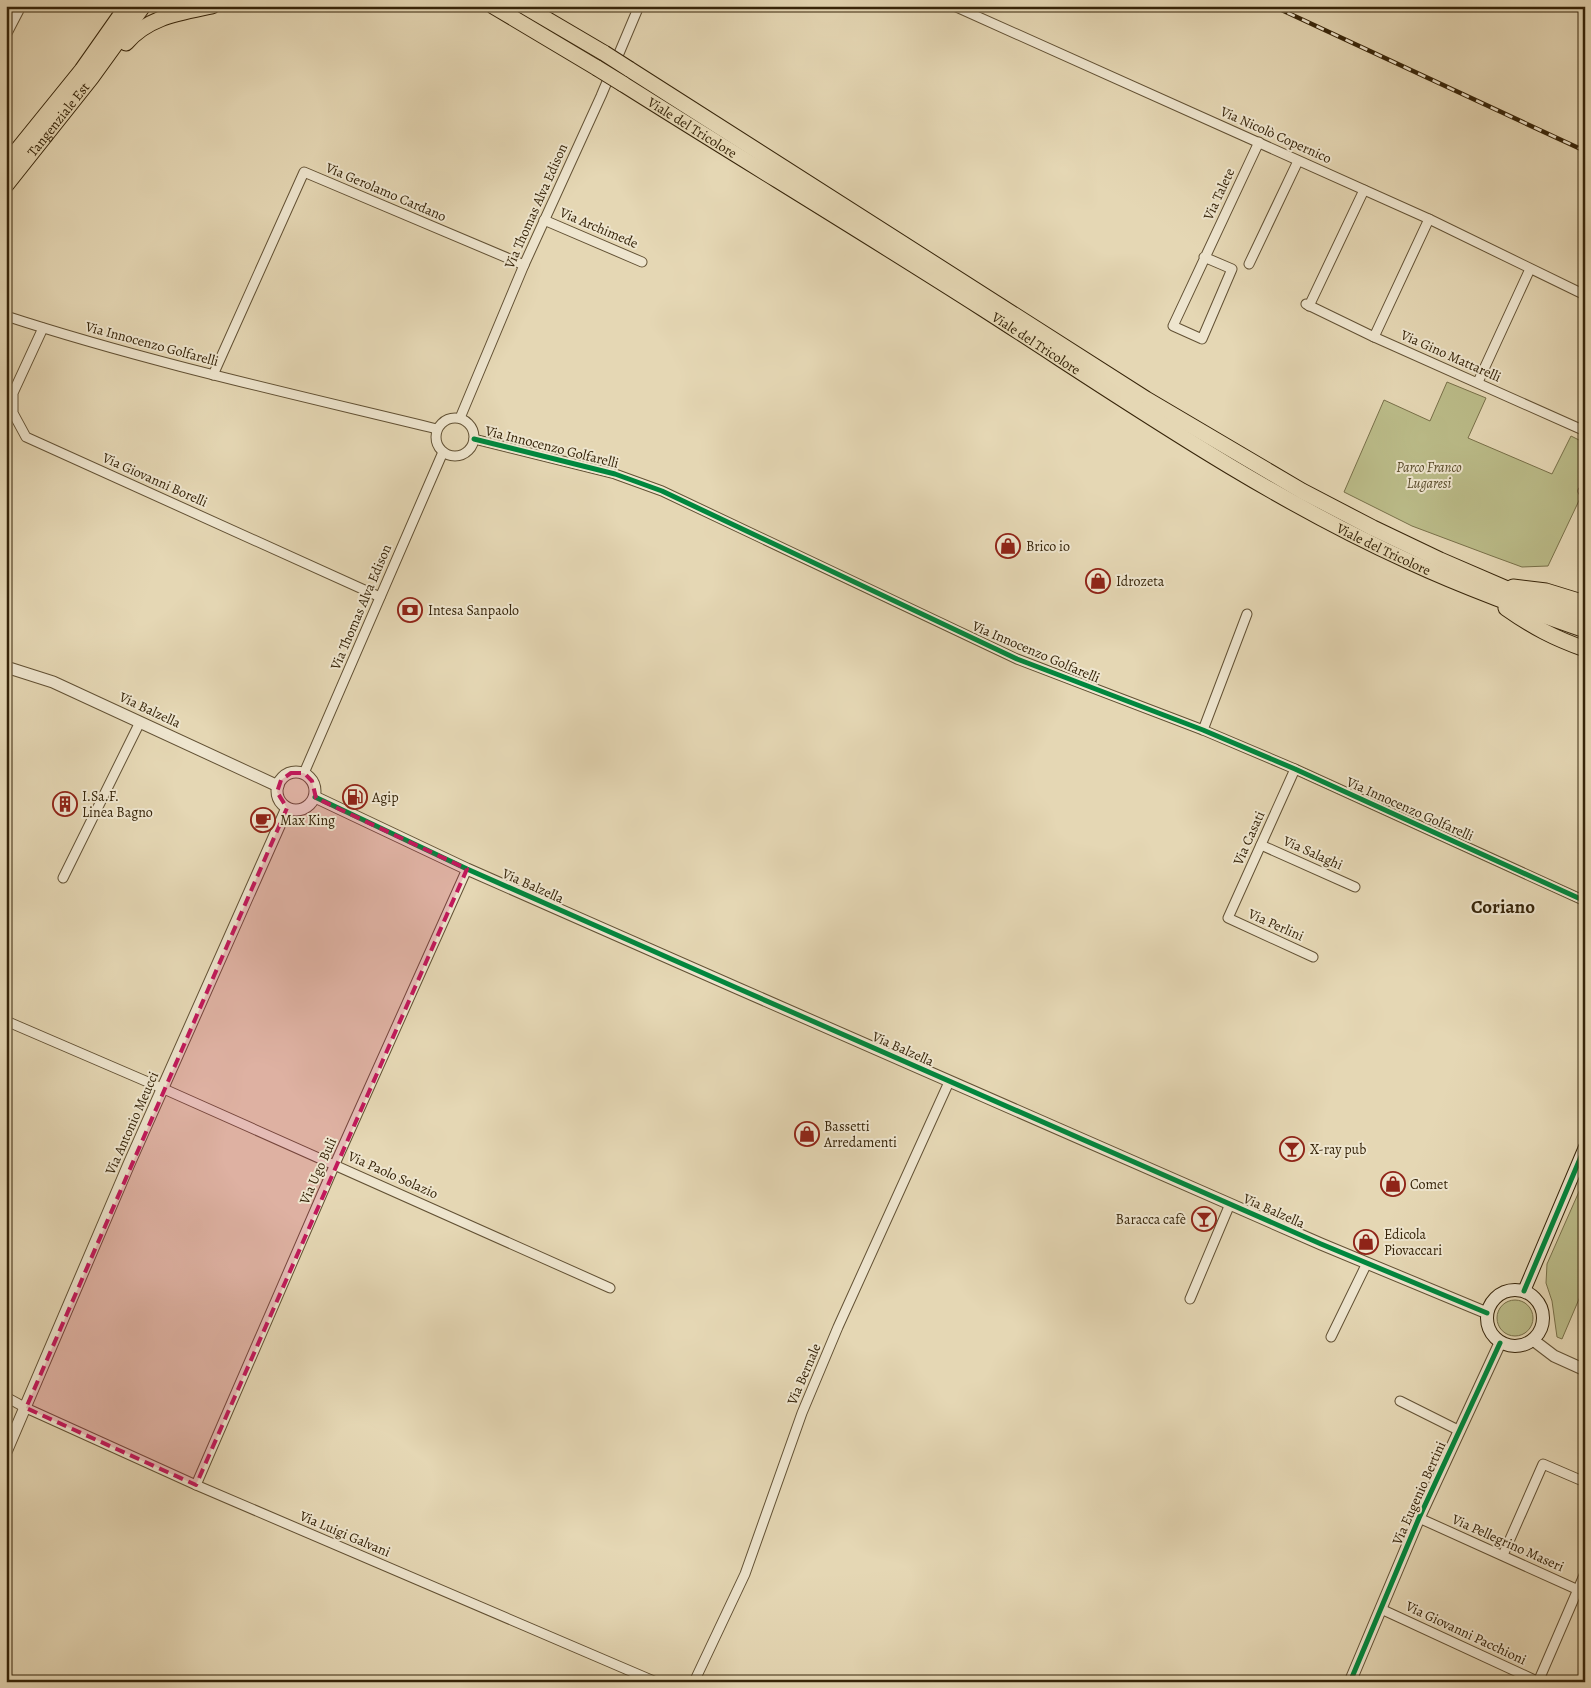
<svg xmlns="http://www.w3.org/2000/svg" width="1591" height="1688" font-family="Alegreya,serif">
<rect width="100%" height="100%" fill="#e5d7b4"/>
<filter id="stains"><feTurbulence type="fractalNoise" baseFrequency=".004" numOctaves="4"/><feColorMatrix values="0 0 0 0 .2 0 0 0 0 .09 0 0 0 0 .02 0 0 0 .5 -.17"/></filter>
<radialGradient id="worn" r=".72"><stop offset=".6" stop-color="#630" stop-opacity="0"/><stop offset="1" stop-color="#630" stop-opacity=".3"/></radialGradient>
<g fill="#bbbc89" stroke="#787049">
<path d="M 1447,382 L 1486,398 L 1468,438 L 1552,474 L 1571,436 L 1585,443 L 1585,488 L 1548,566 L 1522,567 L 1492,556 L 1412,526 L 1344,492 L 1384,400 L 1430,421 Z"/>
<path d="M 1585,1178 L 1585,1285 L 1562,1339 L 1557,1337 L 1552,1301 L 1546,1283 L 1547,1264 Z"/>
<circle cx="1515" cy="1318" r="18"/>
</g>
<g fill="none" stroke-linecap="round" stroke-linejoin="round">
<defs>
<g id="minor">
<path d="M 954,6 L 1429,219 L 1585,295"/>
<path d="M 544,220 L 642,262"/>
<path d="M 1204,257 L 1232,269 L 1202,339 L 1173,326 L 1259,142"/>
<path d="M 1249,264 L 1298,161"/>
<path d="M 1306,304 L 1374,337 L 1585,431"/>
<path d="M 1309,306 L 1364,190"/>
<path d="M 6,316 C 147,362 293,394 437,429"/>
<path d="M 43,328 L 13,393 L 13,413 L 26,437 L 380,597"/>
<path d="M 1374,337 L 1429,219"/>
<path d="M 213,375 L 304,172 L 524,265"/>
<path d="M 1478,382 L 1530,269"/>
<circle cx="455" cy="437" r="19"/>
<path d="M 460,418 L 524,265 L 601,96 L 639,6"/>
<path d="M 474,439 L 615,474 L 662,491 L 1017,659 L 1203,730 L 1295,769 L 1585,901"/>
<path d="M 1583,491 L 1585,492"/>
<path d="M 1203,730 L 1247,614"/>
<path d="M 1295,769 L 1228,918 L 1313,957"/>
<path d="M 304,773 L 443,452"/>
<path d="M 1261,845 L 1355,887"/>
<path d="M 63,878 L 140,722"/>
<path d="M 6,1021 L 164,1089 L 610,1288"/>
<path d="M 1190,1299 L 1230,1204"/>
<path d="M 1331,1337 L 1367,1263"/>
<path d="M 6,1397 L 26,1408 L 196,1485 L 656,1682"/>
<path d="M 1400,1401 L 1460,1431"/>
<path d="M 196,1485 L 335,1164 L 467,869"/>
<path d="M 1419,1518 L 1585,1593"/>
<path d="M 1503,1555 L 1543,1464 L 1585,1482"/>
<path d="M 1381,1609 L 1539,1682"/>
<path d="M 694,1682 L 745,1574 L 802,1413 L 838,1327 L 949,1082"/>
<path d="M 1538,1682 L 1585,1573"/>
</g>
<g id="tertiary">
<path d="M 6,33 L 20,6"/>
<path d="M 6,667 L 53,682 L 278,786"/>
<circle cx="296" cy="791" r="19"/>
<path d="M 315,797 L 467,869 L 737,988 L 1321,1244 L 1487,1313"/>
<path d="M 1533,1340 L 1554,1356 L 1585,1370"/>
<path d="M 6,1452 L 129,1164 L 287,808"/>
<path d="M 1350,1682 L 1419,1518 L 1500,1343"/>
</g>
<g id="secondary">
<circle cx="1515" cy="1318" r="28"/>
<path d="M 1524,1291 L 1585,1147"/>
</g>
<g id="trunk">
<path d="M 493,6 L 597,68"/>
<path d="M 524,6 L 604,53"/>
<path d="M 126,43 C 148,17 179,13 212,6"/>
<path d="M 629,69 L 1146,399 L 1302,491 L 1373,528 L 1440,560 L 1535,601 L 1585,617"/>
<path id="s1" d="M 623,84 C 742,159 863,232 982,308 C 1121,397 1258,493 1408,561 C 1466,588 1525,609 1585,630"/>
<path d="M 6,164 L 82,70 L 127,6"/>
<path id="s2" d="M 6,185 L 91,78 L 143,6"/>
<path d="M 1513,587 L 1546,591 L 1585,603"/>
<path d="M 1506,608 C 1533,627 1554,638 1585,649"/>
</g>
</defs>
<use href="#minor" stroke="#625134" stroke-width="11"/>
<use href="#tertiary" stroke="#625134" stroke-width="13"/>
<use href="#secondary" stroke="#362409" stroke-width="14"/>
<use href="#trunk" stroke="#362409" stroke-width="17"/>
<use href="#minor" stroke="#eee5ce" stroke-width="9"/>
<use href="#tertiary" stroke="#eee5ce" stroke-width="11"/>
<use href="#secondary" stroke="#eee5ce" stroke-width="12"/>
<use href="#trunk" stroke="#e5d7b4" stroke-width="15"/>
<defs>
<path id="rail" d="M 1273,6 L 1585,151"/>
</defs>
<use href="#rail" stroke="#362409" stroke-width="4.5"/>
<use href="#rail" stroke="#eee5ce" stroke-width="2.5" stroke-dasharray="8" stroke-linecap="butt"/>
<defs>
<g id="trunk-bridge">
<path d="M 604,53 L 629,69"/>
<path d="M 597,68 L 623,84"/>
</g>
</defs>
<use href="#trunk-bridge" stroke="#362409" stroke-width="17" stroke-linecap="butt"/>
<use href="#trunk-bridge" stroke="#e5d7b4" stroke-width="15"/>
<defs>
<g id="cycleway">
<path d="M 474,439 L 615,474 L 662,491 L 1017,659 L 1203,730 L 1295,769 L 1585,901"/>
<path d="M 315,797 L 467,869 L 737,988 L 1321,1244 L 1487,1313"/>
<path d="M 1524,1291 L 1585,1147"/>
<path d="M 1350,1682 L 1419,1518 L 1500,1343"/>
</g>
</defs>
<use href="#cycleway" stroke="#eee5ce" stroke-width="8"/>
<use href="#cycleway" stroke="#00873e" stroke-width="5"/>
</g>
<path fill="#c2185b" fill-opacity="0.2" stroke="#c2185b" stroke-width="4" stroke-dasharray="10 6" stroke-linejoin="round" d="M 291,773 L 304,773 L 312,781 L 316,798 L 467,869 L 196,1485 L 26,1408 L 287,808 L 277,792 L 281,780 Z"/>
<defs>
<symbol id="shop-ring" viewBox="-11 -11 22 22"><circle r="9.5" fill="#eee5ce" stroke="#8f2418" stroke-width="1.5"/><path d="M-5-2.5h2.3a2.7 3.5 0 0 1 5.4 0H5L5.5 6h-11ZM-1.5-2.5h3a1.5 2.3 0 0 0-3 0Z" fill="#8f2418"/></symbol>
<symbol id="bank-ring" viewBox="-11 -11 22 22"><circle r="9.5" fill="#eee5ce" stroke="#8f2418" stroke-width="1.5"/><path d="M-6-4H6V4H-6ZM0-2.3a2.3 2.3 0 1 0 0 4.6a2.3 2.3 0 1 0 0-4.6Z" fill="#8f2418"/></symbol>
<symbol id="fuel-ring" viewBox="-11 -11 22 22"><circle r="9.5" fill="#eee5ce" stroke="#8f2418" stroke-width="1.5"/><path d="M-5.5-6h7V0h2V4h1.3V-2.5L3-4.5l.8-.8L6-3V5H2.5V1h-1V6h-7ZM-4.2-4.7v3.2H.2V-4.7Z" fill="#8f2418"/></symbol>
<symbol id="building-ring" viewBox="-11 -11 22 22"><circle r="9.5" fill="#eee5ce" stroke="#8f2418" stroke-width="1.5"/><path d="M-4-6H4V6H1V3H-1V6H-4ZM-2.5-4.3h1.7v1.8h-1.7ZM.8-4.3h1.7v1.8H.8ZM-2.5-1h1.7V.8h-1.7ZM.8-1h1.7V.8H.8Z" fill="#8f2418"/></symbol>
<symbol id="cafe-ring" viewBox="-11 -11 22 22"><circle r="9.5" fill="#eee5ce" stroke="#8f2418" stroke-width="1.5"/><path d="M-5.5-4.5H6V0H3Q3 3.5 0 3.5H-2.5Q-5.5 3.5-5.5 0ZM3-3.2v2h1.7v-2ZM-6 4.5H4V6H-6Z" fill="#8f2418"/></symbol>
<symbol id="bar-ring" viewBox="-11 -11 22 22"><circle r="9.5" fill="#eee5ce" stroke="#8f2418" stroke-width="1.5"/><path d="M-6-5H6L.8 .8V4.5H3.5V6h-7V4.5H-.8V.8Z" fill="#8f2418"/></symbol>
</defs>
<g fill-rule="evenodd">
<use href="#shop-ring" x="994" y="532" width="28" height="28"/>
<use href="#shop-ring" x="1084" y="567" width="28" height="28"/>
<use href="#bank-ring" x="396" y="596" width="28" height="28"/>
<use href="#fuel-ring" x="341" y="783" width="28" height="28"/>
<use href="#building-ring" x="51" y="790" width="28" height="28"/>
<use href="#cafe-ring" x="249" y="806" width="28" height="28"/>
<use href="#shop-ring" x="793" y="1120" width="28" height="28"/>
<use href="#bar-ring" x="1278" y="1135" width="28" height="28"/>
<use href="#shop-ring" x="1379" y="1170" width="28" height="28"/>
<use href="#bar-ring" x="1190" y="1205" width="28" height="28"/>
<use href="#shop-ring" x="1352" y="1228" width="28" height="28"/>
</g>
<g text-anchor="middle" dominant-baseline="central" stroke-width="4" stroke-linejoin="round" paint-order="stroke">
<g font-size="14" fill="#362409" stroke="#eee5ce">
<text stroke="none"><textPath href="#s2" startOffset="84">Tangenziale Est</textPath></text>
<text stroke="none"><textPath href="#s1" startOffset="82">Viale del Tricolore</textPath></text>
<text transform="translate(1276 135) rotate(24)">Via Nicolò Copernico</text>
<text transform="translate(386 192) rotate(23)">Via Gerolamo Cardano</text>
<text transform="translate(1219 194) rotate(-65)">Via Talete</text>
<text transform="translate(536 206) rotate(-66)">Via Thomas Alva Edison</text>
<text transform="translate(599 228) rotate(23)">Via Archimede</text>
<text stroke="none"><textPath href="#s1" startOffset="488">Viale del Tricolore</textPath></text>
<text transform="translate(152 344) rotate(15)">Via Innocenzo Golfarelli</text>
<text transform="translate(1451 356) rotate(24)">Via Gino Mattarelli</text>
<text transform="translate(552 447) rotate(14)">Via Innocenzo Golfarelli</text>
<text transform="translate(155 480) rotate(24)">Via Giovanni Borelli</text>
<text stroke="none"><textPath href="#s1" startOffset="892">Viale del Tricolore</textPath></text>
<text transform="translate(361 607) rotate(-67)">Via Thomas Alva Edison</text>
<text transform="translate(1036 652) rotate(23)">Via Innocenzo Golfarelli</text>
<text transform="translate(150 710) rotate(25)">Via Balzella</text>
<text transform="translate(1410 809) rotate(24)">Via Innocenzo Golfarelli</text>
<text transform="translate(1249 838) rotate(-66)">Via Casati</text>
<text transform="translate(1313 853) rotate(24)">Via Salaghi</text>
<text transform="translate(533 886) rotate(24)">Via Balzella</text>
<text transform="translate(1276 925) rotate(24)">Via Perlini</text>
<text transform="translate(903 1049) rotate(24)">Via Balzella</text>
<text transform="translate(132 1123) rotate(-66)">Via Antonio Meucci</text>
<text transform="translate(318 1171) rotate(-66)">Via Ugo Buli</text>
<text transform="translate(393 1175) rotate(24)">Via Paolo Solazio</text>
<text transform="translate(1274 1211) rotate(24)">Via Balzella</text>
<text transform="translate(804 1374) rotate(-67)">Via Bernale</text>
<text transform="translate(1419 1493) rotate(-66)">Via Eugenio Bertini</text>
<text transform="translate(345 1534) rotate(23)">Via Luigi Galvani</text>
<text transform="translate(1508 1543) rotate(24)">Via Pellegrino Maseri</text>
<text transform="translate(1466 1633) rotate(25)">Via Giovanni Pacchioni</text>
</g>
<g font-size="14" font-style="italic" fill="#574a29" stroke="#eee5ce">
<text x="1429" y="467">Parco Franco<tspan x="1429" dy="16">Lugaresi</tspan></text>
</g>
<g font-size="14" fill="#362409" stroke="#eee5ce" text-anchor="start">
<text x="1026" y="546">Brico io</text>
<text x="1116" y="581">Idrozeta</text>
<text x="428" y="610">Intesa Sanpaolo</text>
<text x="82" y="796">I.Sa.F.<tspan x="82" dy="16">Linea Bagno</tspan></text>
<text x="372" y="797">Agip</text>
<text x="280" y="820">Max King</text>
<text x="824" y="1126">Bassetti<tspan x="824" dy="16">Arredamenti</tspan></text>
<text x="1310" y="1149">X-ray pub</text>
<text x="1410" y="1184">Comet</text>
<text x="1186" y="1219" text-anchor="end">Baracca cafè</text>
<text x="1384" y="1234">Edicola<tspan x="1384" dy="16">Piovaccari</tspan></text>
</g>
<g font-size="19" font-weight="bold" fill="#362409" stroke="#eee5ce">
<text x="1503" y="907">Coriano</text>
</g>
</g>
<rect width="1591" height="1688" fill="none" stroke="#e5d7b4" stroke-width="25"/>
<rect x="8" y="8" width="1576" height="1673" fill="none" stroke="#362409" stroke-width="2.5"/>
<rect x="12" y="12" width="1566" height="1663" fill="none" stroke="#362409"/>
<rect width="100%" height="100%" filter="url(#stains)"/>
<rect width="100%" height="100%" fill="url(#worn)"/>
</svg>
